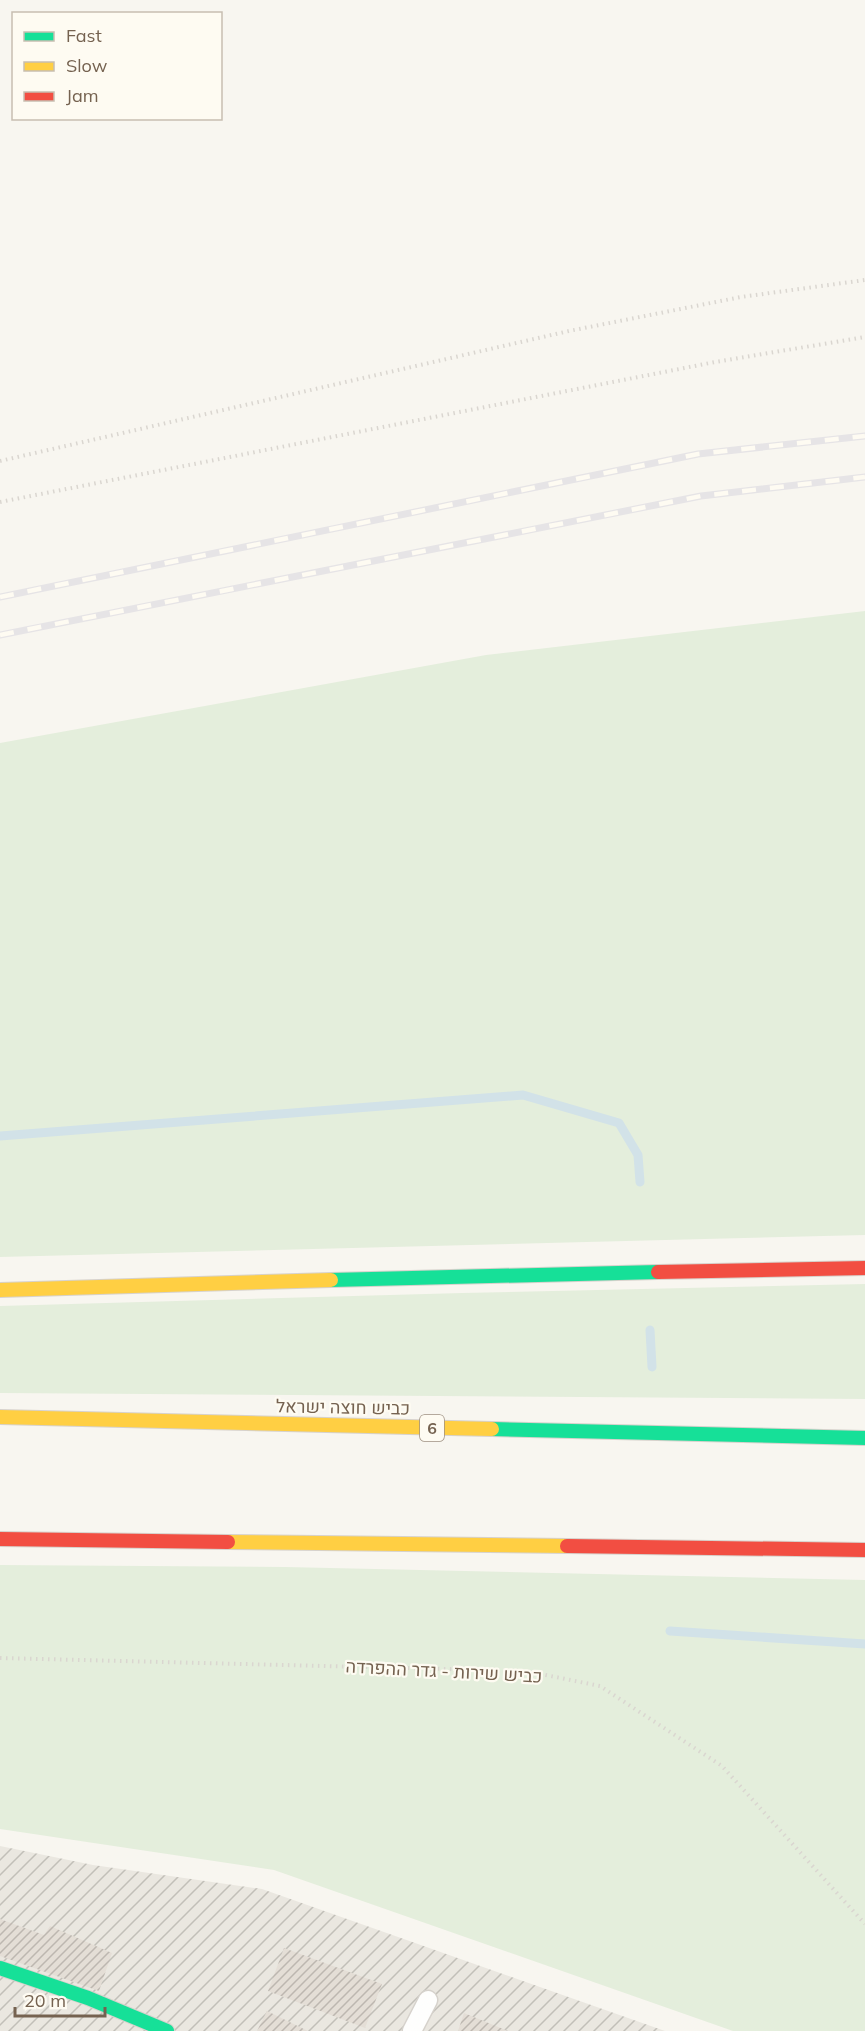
<svg xmlns="http://www.w3.org/2000/svg" width="865" height="2031" font-family="Mulish,Heebo,sans-serif">
<defs>
<pattern id="industrial-furrows" width="10" height="10" patternUnits="userSpaceOnUse" patternTransform="scale(1.5)"><rect width="10" height="10" fill="#eae7e0"/><path d="M-1 1l2-2M0 10L10 0M9 11l2-2" fill="none" stroke="#c2bfb8"/></pattern>
<pattern id="building-hatch" width="6" height="6" patternUnits="userSpaceOnUse" patternTransform="scale(1.5)"><rect width="6" height="6" fill="#e4ded6"/><path d="M-1 1l2-2M0 6l6-6M5 7l2-2" fill="none" stroke="#bdb7b0"/></pattern>
</defs>
<rect width="100%" height="100%" fill="#f8f6f0"/>
<path fill="url(#industrial-furrows)" d="M 0,1846 L 93,1865 L 262,1889 L 665,2031 L 0,2031 Z"/>
<g fill="#e4eedc">
<path d="M 865,611 L 865,1235 L 0,1257 L 0,743 L 486,655 Z"/>
<path d="M 865,1284 L 865,1399 L 0,1393 L 0,1306 L 462,1293 Z"/>
<path d="M 0,1565 L 285,1567 L 865,1580 L 865,2031 L 733,2031 L 274,1870 L 0,1829 Z"/>
</g>
<g fill="none" stroke-linecap="round" stroke-linejoin="round">
<g stroke="#d2e2e8" stroke-width="9">
<path d="M 0,1136 L 523,1095 L 619,1123 L 638,1155 L 640,1182"/>
<path d="M 650,1330 L 652,1367"/>
<path d="M 670,1631 L 865,1644"/>
</g>
</g>
<g fill="url(#building-hatch)">
<path d="M 0,1919 L 44,1935 L 50,1926 L 112,1953 L 99,1991 L 0,1956 Z"/>
<path d="M 284,1948 L 382,1984 L 365,2028 L 268,1991 Z"/>
<path d="M 267,2011 L 308,2031 L 257,2031 Z"/>
<path d="M 464,2013 L 508,2031 L 458,2031 Z"/>
</g>
<g fill="none" stroke-linecap="round" stroke-linejoin="round">
<defs>
<path id="lane" d="M 412,2031 L 428,2000"/>
<g id="fast">
<path d="M 331,1280 L 658,1272"/>
<path d="M 492,1429 L 865,1438"/>
<path d="M 0,1968 L 88,1998 L 167,2031"/>
</g>
<g id="slow">
<path d="M 0,1290 L 331,1280"/>
<path d="M 0,1417 L 492,1429"/>
<path d="M 228,1542 L 567,1546"/>
</g>
<g id="jam">
<path d="M 658,1272 L 865,1268"/>
<path d="M 0,1539 L 228,1542"/>
<path d="M 567,1546 L 865,1550"/>
</g>
</defs>
<use href="#lane" stroke="#d6d2cc" stroke-width="21"/>
<use href="#fast" stroke="#d7d2cc" stroke-width="16"/>
<use href="#slow" stroke="#d7d2cc" stroke-width="16"/>
<use href="#jam" stroke="#d7d2cc" stroke-width="16"/>
<g stroke="#dad6d0" stroke-width="4" stroke-dasharray="1.5 4.5" stroke-linecap="butt">
<path d="M 0,461 L 569,331 L 741,297 L 865,280"/>
<path d="M 0,502 L 715,362 L 865,337"/>
<path d="M 0,1658 L 526,1671 L 600,1686 L 722,1766 L 865,1924"/>
</g>
<use href="#lane" stroke="#fefefd" stroke-width="18"/>
<use href="#fast" stroke="#16e098" stroke-width="14"/>
<use href="#slow" stroke="#ffcf43" stroke-width="14"/>
<use href="#jam" stroke="#f24e42" stroke-width="14"/>
<defs>
<g id="rail">
<path d="M 0,597 L 698,454 L 865,436"/>
<path d="M 0,635 L 701,496 L 865,477"/>
</g>
</defs>
<use href="#rail" stroke="#e6e4e6" stroke-width="7"/>
<use href="#rail" stroke="#fefbf2" stroke-width="4.5" stroke-dasharray="14" stroke-linecap="butt"/>
</g>
<g text-anchor="middle" dominant-baseline="central" stroke-width="4.5" stroke-linejoin="round" paint-order="stroke">
<rect fill="#fefbf2" stroke="#9e9081" stroke-width="1.5" x="420" y="1415" width="24" height="26" rx="4.5"/>
<g font-size="16" font-weight="bold" fill="#756250">
<text x="432" y="1428">6</text>
</g>
<g font-size="18" fill="#756250" stroke="#fefbf2">
<text transform="translate(343 1407) rotate(1)">כביש חוצה ישראל</text>
<text transform="translate(444 1671) rotate(3)">כביש שירות - גדר ההפרדה</text>
</g>
</g>
<rect x="12" y="12" width="210" height="108" fill="#fefbf2" stroke="#c7beb1" stroke-width="1.5"/>
<rect x="24" y="32" width="30" height="9" fill="#16e098" stroke="#c7beb1" stroke-width="1.5"/>
<text x="66" y="42" font-size="18" fill="#756250">Fast</text>
<rect x="24" y="62" width="30" height="9" fill="#ffcf43" stroke="#c7beb1" stroke-width="1.5"/>
<text x="66" y="72" font-size="18" fill="#756250">Slow</text>
<rect x="24" y="92" width="30" height="9" fill="#f24e42" stroke="#c7beb1" stroke-width="1.5"/>
<text x="66" y="102" font-size="18" fill="#756250">Jam</text>
<path d="M15 2007v9h90v-9" fill="none" stroke="#756250" stroke-width="3"/>
<text x="24" y="2007" font-size="18" fill="#756250" stroke="#fefbf2" stroke-width="4.5" paint-order="stroke">20 m</text>
</svg>
